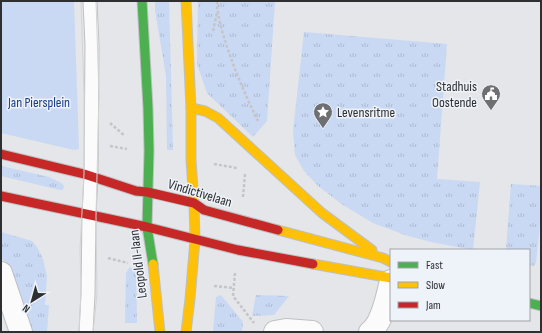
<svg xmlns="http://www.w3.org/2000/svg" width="542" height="333" font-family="'Sofia Sans Condensed',sans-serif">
<defs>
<pattern id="grass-tufts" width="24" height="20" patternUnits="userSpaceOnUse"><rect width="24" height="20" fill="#c9d8f3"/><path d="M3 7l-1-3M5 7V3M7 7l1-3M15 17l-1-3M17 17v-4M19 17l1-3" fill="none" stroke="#adbad1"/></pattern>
</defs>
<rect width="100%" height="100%" fill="#e4e6e9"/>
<g fill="url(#grass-tufts)">
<path d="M 155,1 L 169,1 L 173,150 L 167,150 L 166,76 L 155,10 Z"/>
<path d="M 198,1 L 275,1 L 267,121 L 253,137 L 207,93 L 197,64 Z"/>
<path d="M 304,32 L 447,44 L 437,179 L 480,182 L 473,250 L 431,242 L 405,235 L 373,223 L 343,205 L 318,186 L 304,171 L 295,155 L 293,131 Z"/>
<path d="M 1,166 L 49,177 L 63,184 L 64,188 L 62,190 L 60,190 L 1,176 Z"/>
<path d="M 511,184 L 541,186 L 541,214 L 536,263 L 534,266 L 529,265 L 529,250 L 506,250 Z"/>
<path d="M 1,232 L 32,241 L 37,247 L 43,259 L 47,276 L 45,305 L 49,305 L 47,332 L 30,332 L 13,280 L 6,263 L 1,258 Z"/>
<path d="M 130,267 L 136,272 L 137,323 L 125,323 L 126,273 Z"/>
<path d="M 221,295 L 243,322 L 242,332 L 213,332 L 216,297 Z"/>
<path d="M 256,295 L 289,296 L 274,315 L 252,316 Z"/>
</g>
<path fill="#c9d8f3" d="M 1,1 L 74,1 L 79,149 L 74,150 L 1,133 Z"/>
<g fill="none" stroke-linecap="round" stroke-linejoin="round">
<defs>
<path id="lane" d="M 86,332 L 88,294 L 89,215 L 91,176 L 92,45 L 90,1"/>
<g id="street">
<path d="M 1,273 L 21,332"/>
<path d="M 275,332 L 286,330 L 312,332"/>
<path d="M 370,332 C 383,323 387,296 391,281"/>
</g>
<g id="fast">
<path d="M 142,1 L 148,108 L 149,151 L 147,227 L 153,264"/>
<path d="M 529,303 L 541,306"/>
</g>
<g id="slow">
<path d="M 186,1 L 191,108 L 191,160 L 194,203 L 195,240 L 190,299 L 186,332"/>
<path d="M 191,108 L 205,111 L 218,118 L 322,213 L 372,250"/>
<path d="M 278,230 L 383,258 L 391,262"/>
<path d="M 153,264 L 160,332"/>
<path d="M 313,264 L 391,278"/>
</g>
<g id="jam">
<path d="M 1,154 L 84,174 L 136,191 L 147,192 L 194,203 L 204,210 L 278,230"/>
<path d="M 1,196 L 147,227 L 238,250 L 313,264"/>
</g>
</defs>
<use href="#lane" stroke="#bec0c2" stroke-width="15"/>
<use href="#street" stroke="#bec0c2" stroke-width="24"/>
<use href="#fast" stroke="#bec0c2" stroke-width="11"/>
<use href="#slow" stroke="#bec0c2" stroke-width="11"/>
<use href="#jam" stroke="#bec0c2" stroke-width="11"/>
<g stroke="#c5c5c7" stroke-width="2.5" stroke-dasharray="3 2" stroke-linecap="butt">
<path d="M 217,1 C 217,13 220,23 223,34 C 232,64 244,93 258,121"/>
<path d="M 213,31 L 217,13"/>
<path d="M 110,123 L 125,136"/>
<path d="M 110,146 L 127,149"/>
<path d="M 214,164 L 237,168"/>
<path d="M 243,197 L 245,174"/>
<path d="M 108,258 L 128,263"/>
<path d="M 235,273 L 233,296 L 254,323"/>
<path d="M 214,286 L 234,288"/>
</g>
<use href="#lane" stroke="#fbfbfc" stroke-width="13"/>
<use href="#street" stroke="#fbfbfc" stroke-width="22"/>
<use href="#fast" stroke="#4caf50" stroke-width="9"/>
<use href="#slow" stroke="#ffc107" stroke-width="9"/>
<use href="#jam" stroke="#c62828" stroke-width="9"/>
<g stroke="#d4d4d5" stroke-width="1">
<path d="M 79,332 L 81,292 L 80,250 L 84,174 L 84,94 L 81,1"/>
<path d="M 93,332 L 97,294 L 96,216 L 99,95 L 96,1"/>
</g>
</g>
<defs>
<symbol id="civic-pin" viewBox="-11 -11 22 30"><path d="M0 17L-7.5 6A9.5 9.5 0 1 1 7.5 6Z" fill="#6d6f71" stroke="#eef2f9"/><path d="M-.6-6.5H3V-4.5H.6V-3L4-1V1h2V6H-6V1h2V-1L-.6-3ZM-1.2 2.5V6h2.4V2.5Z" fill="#fff"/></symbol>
<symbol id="sight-pin" viewBox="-11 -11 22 30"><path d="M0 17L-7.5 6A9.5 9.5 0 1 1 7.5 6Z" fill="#6d6f71" stroke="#eef2f9"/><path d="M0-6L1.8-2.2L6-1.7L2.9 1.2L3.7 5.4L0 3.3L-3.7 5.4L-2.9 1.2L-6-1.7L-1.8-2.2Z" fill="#fff"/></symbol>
</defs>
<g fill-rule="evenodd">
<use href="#civic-pin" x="480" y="83" width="22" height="30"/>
<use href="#sight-pin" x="312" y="101" width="22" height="30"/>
</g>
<g text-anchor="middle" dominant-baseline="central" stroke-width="3" stroke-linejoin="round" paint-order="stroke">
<g font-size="14" fill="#2d2f31" stroke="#eef2f9" text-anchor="end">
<text x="477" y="86">Stadhuis<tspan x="477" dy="16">Oostende</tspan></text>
<text x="337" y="112" text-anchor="start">Levensritme</text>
</g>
<g font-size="14" fill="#143b86" stroke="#eef2f9">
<text x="39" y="102">Jan Piersplein</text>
</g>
<g font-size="14" fill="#2d2f31" stroke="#eef2f9">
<text transform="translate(200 193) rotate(17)">Vindictivelaan</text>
<text transform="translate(138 264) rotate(-97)">Leopold II-laan</text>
</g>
</g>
<rect width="542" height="333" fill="none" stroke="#2d2f31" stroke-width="4"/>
<rect x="390" y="249" width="140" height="72" fill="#eef2f9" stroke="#a1a4a9"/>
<rect x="398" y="262" width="20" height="6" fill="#4caf50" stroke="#a1a4a9"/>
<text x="426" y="269" font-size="12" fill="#2d2f31">Fast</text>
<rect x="398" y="282" width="20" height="6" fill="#ffc107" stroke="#a1a4a9"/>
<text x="426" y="289" font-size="12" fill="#2d2f31">Slow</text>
<rect x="398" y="302" width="20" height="6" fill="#c62828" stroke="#a1a4a9"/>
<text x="426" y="309" font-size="12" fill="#2d2f31">Jam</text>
<g transform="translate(32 301) rotate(217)" stroke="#eef2f9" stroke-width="3" paint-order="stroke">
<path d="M0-3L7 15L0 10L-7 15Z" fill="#2d2f31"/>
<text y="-6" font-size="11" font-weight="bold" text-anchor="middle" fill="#2d2f31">N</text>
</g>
</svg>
